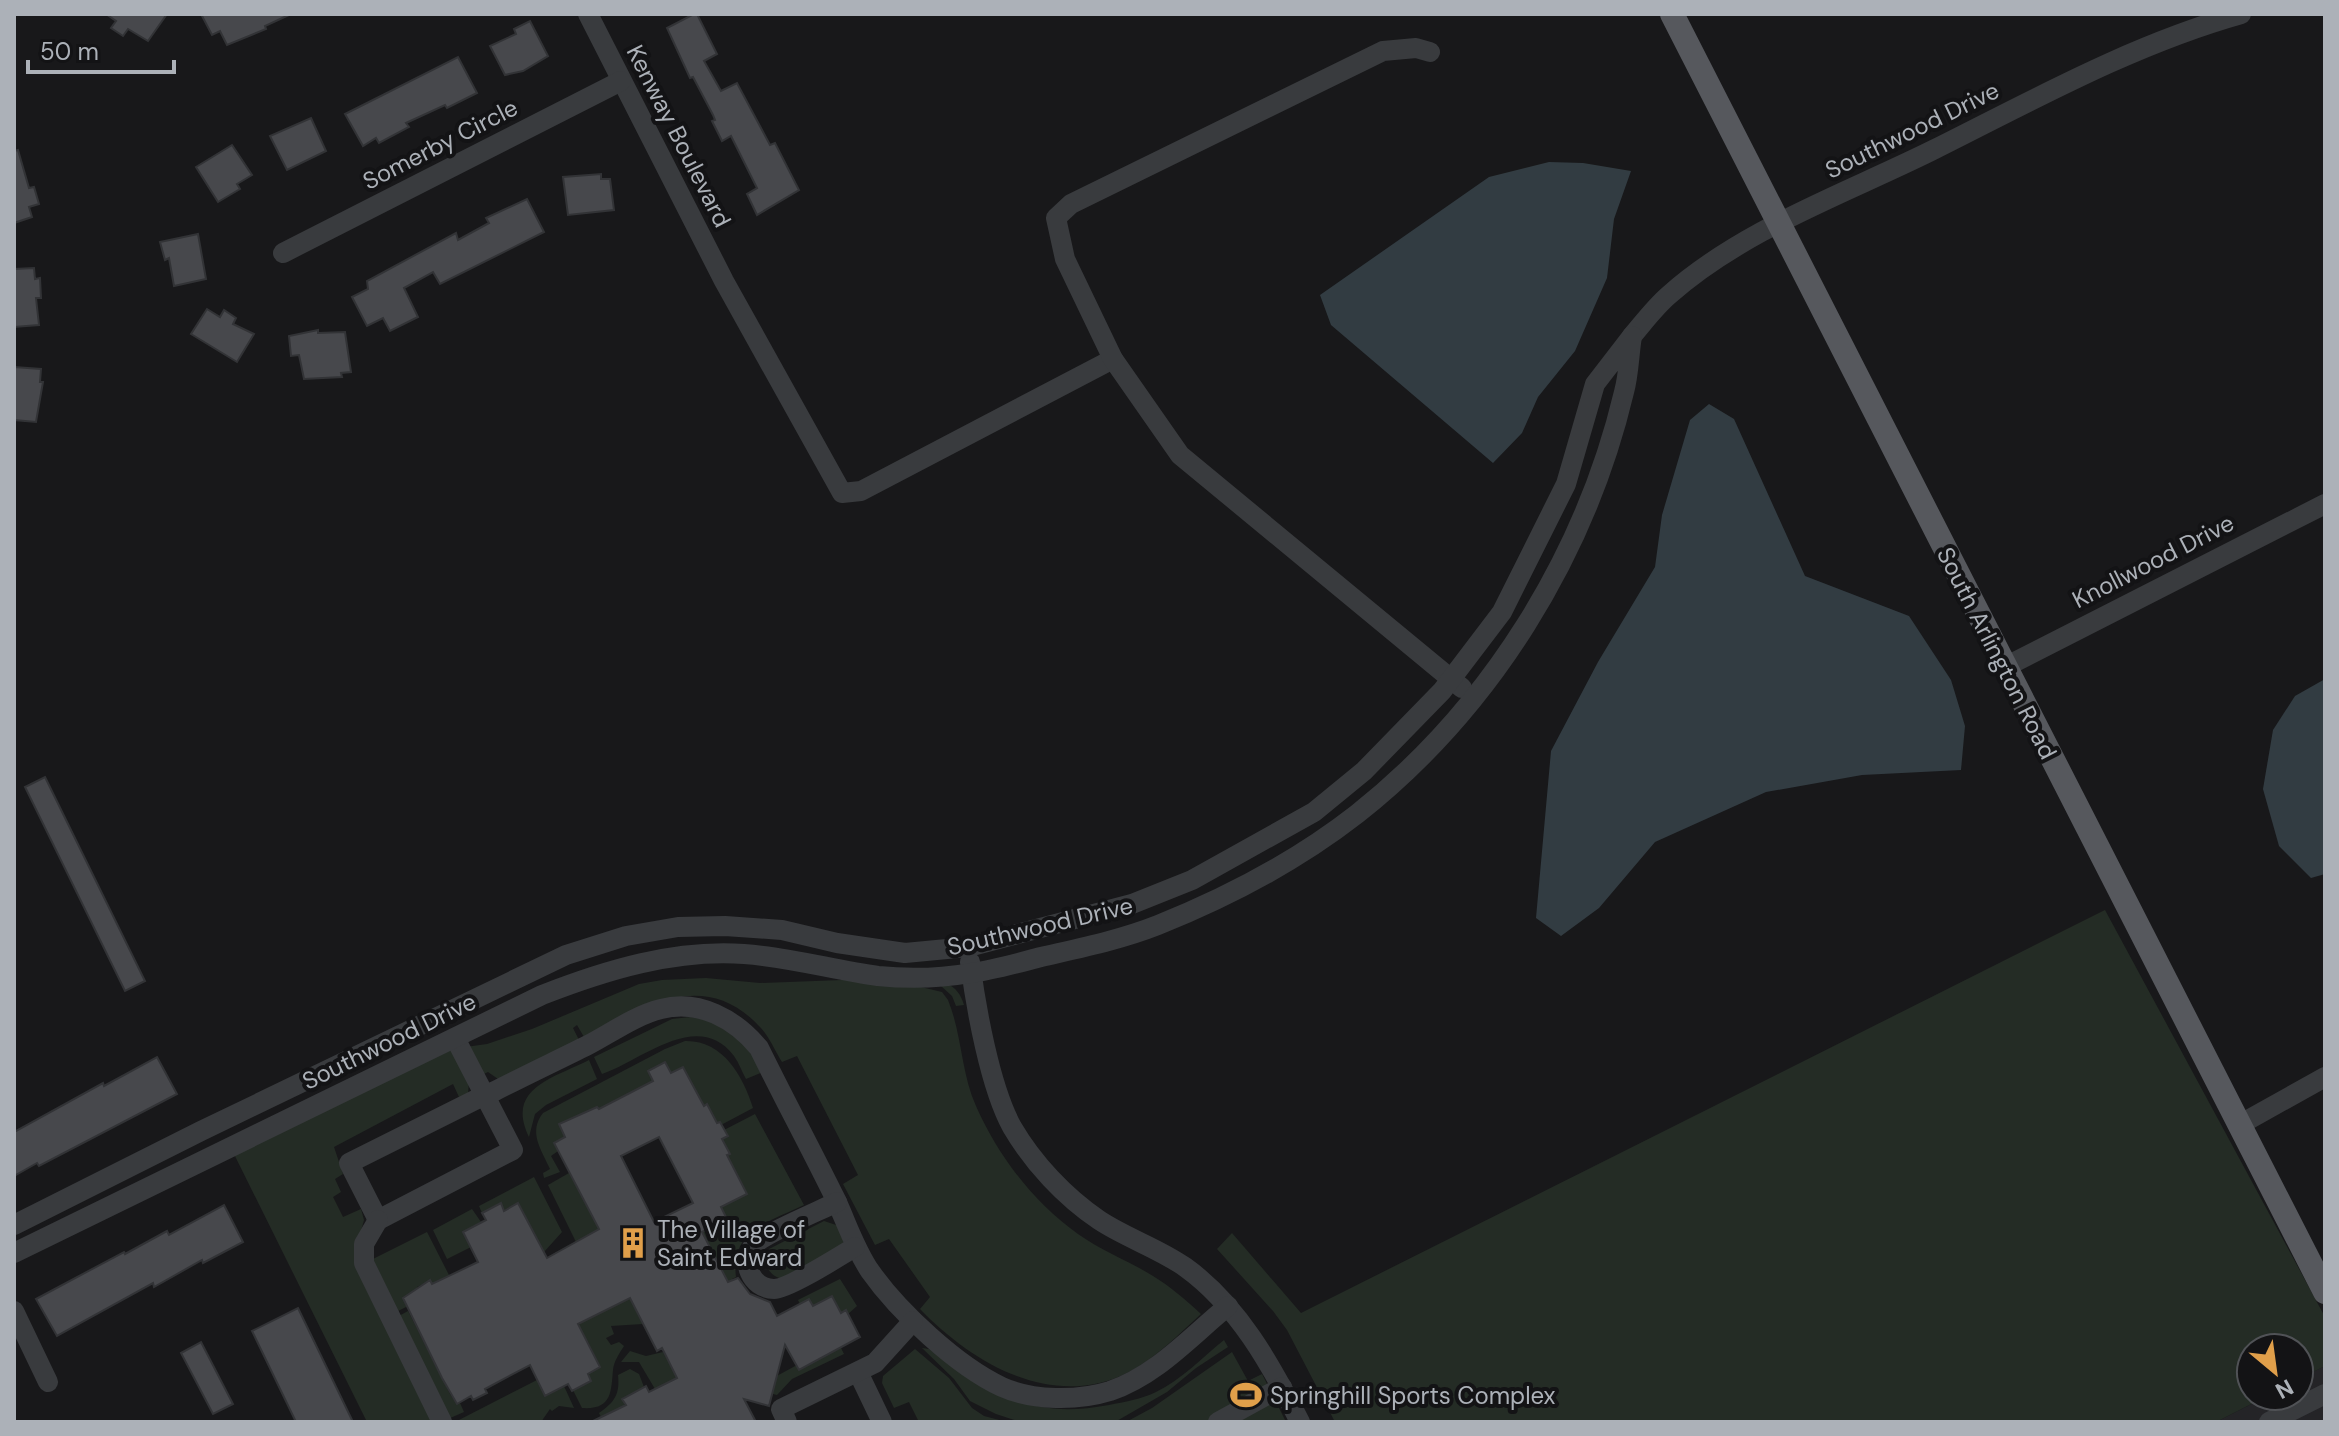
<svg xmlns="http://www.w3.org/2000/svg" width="2339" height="1436" font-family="'DM Sans',sans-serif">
<rect width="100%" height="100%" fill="#18181a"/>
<path fill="#242427" d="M 2325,1366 L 2325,1422 L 2216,1422 L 2267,1396 L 2299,1396 L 2299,1379 Z"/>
<g fill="#242c25">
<path d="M 2105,910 L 2325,1317 L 2325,1366 L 2299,1379 L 2299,1348 L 2251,1348 L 2251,1396 L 2267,1396 L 2216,1422 L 1335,1422 L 1287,1330 L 1273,1311 L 1217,1249 L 1232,1233 L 1301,1313 Z"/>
<path d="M 922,977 C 942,981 958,983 964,1005 L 956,1006 L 952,996 L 941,986 L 921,987 L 942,992 L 948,1000 C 962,1034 961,1073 976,1106 C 998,1156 1034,1203 1078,1234 C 1102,1251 1129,1261 1153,1276 C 1171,1287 1186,1300 1201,1314 C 1179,1334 1156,1358 1129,1372 C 1053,1411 973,1364 920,1309 L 930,1297 L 889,1239 L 875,1245 L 843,1184 L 858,1175 L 797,1056 L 782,1062 C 775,1051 769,1036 759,1026 C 704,967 642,1007 584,1037 L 577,1025 L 573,1028 L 579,1040 L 498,1079 L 488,1072 L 469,1081 L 468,1095 L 459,1097 L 453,1084 L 334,1147 L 343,1174 L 335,1179 L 341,1192 L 333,1197 L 343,1217 L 361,1209 L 364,1220 L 360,1235 L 436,1422 L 367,1422 L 230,1146 L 451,1049 L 487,1044 L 532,1029 L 639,984 L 662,980 L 706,978 L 760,983 Z"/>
<path d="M 690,1017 C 728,1020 744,1041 763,1072 L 746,1079 C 742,1072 739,1063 734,1056 C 698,1008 641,1061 602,1074 L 594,1057 L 672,1019 Z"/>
<path d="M 685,1041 C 723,1040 743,1076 753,1108 L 721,1125 L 717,1123 L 706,1105 L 702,1107 L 683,1067 L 671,1073 L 665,1063 L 648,1071 L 653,1081 L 599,1109 L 597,1107 L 559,1124 L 565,1137 L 554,1143 L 558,1151 L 551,1156 L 560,1172 L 544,1178 L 543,1173 L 550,1169 C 541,1149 528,1132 543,1113 L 665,1049 Z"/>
<path d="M 589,1060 L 597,1079 L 546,1105 L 535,1114 L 529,1137 C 505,1088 554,1078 589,1060 Z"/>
<path d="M 755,1114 L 804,1205 C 769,1222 730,1230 736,1277 L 732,1279 L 737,1291 L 678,1244 L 727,1219 L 721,1207 L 727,1155 L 729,1154 L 722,1139 L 727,1136 L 724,1130 Z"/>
<path d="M 569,1173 L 602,1234 L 576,1242 L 548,1185 Z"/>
<path d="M 534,1177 L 562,1232 L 544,1252 L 518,1203 L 504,1210 L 500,1203 L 482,1213 L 479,1206 Z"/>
<path d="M 472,1209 L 481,1222 L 463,1232 L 471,1247 L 447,1259 L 433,1230 Z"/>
<path d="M 824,1221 L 839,1226 L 844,1244 L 783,1279 C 768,1276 762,1263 769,1249 Z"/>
<path d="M 427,1232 L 449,1275 L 432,1284 L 430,1281 L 417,1287 L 418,1290 L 408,1306 L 394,1313 L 373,1259 Z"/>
<path d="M 840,1279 L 857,1306 L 848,1314 L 846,1310 L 841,1313 L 813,1306 L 809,1299 L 800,1304 L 798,1300 Z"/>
<path d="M 635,1296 L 643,1324 L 611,1326 L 614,1334 L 606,1338 L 611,1345 L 619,1342 L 624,1346 C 619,1354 614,1361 613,1370 C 611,1392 612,1410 582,1408 L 573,1390 L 591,1381 L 588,1374 L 600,1367 L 588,1342 L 575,1326 Z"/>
<path d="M 408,1311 L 450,1394 L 457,1404 L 460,1403 L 464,1412 L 448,1419 L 397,1317 Z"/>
<path d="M 1224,1340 L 1228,1347 L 1196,1368 L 1167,1392 L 1115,1422 L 1020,1422 L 996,1414 L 970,1401 L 954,1379 L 922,1348 L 929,1349 C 992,1393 1029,1420 1109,1405 C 1124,1402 1142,1399 1156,1392 C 1181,1380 1203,1357 1224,1340 Z"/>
<path d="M 841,1348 L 844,1354 L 792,1379 L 777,1395 L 753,1389 L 797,1365 L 799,1369 Z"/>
<path d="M 915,1349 L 949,1378 L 972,1408 L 984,1416 L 1007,1422 L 919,1422 L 909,1402 L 894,1408 L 882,1383 L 883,1376 Z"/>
<path d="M 630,1351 L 646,1356 L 663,1352 L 677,1378 L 655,1389 L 639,1362 L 621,1362 Z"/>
<path d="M 1232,1352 L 1248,1381 L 1262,1374 L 1286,1422 L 1126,1422 L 1152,1408 Z"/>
<path d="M 630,1369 L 639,1374 L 644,1387 L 623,1398 L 625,1405 L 601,1417 L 599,1413 C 615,1402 620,1394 618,1375 Z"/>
<path d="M 537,1380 L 545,1396 L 564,1386 L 574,1408 L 559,1406 L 552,1411 L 550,1409 L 541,1422 L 455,1422 Z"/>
</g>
<g fill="#323c42">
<path d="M 1549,162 L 1583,163 L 1631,171 L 1614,219 L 1607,278 L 1575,351 L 1538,397 L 1522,433 L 1493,463 L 1331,325 L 1320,295 L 1489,177 Z"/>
<path d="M 1709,404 L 1734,419 L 1805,576 L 1909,616 L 1951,680 L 1965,726 L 1961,770 L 1862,775 L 1766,792 L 1655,842 L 1599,908 L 1561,936 L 1536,918 L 1551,751 L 1598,662 L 1655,567 L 1662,515 L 1690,420 Z"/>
<path d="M 2325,679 L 2325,874 L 2311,878 L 2279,846 L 2263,789 L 2273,730 L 2295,696 Z"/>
</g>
<g fill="#47484c" stroke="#323336" stroke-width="2" fill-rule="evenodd">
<path d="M 106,14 L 167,14 L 148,41 L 128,29 L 123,36 L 111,28 L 116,21 Z"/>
<path d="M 201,14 L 291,14 L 265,26 L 266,29 L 227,45 L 220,31 L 212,35 Z"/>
<path d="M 694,14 L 697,14 L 717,54 L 704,61 L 721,91 L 737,83 L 770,145 L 775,143 L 799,190 L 757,215 L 747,194 L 757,188 L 731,136 L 722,141 L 712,121 L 715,120 L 713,115 L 693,77 L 690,78 L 667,28 Z"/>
<path d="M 530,21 L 548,56 L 523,71 L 505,75 L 490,46 L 516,34 L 514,29 Z"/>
<path d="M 458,57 L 477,93 L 447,108 L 445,105 L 406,123 L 409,127 L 379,143 L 376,138 L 363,146 L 345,114 Z"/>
<path d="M 311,118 L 326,151 L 287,170 L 270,136 Z"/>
<path d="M 232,145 L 252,175 L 237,184 L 240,189 L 218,202 L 196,167 Z"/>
<path d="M 18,150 L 29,188 L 34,187 L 39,204 L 29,207 L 32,217 L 14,223 L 14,151 Z"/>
<path d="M 601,174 L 601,179 L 610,179 L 614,210 L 568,215 L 563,177 Z"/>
<path d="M 527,199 L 544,232 L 440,284 L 433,272 L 404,288 L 418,317 L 390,331 L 383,318 L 367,326 L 352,297 L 368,289 L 367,281 L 456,233 L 458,240 L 489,223 L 486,218 Z"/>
<path d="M 198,234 L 206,279 L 174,286 L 169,258 L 165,260 L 160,242 Z"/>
<path d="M 34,268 L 35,279 L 40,278 L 41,298 L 36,298 L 39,325 L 14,327 L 14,269 Z"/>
<path d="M 207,309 L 220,317 L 224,310 L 236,318 L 233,324 L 254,334 L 237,362 L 191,334 Z"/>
<path d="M 318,330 L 318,333 L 345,332 L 351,372 L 341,373 L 342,377 L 304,379 L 299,355 L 291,356 L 289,336 Z"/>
<path d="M 14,367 L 41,369 L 40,382 L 43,382 L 36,422 L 14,420 Z"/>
<path d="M 45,777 L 145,981 L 125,991 L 25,787 Z"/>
<path d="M 157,1057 L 177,1094 L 39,1166 L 37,1163 L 14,1176 L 14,1132 L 103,1083 L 104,1086 Z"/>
<path d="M 665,1062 L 671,1073 L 683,1067 L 704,1106 L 707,1104 L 717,1123 L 720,1122 L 728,1136 L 722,1139 L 730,1154 L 727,1155 L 747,1194 L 721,1207 L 727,1219 L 702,1232 L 728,1282 L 738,1278 L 750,1294 L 770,1302 L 777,1316 L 809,1299 L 813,1306 L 832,1296 L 841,1313 L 846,1310 L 860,1337 L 799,1370 L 785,1345 L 769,1406 L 744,1399 L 756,1422 L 591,1422 L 626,1405 L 622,1399 L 646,1386 L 649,1392 L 677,1378 L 662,1348 L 657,1351 L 630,1298 L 578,1324 L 600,1367 L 588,1374 L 591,1381 L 572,1391 L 568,1384 L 545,1396 L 530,1365 L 485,1389 L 487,1393 L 473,1400 L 471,1396 L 457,1404 L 442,1378 L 403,1298 L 430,1280 L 432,1284 L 478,1262 L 463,1232 L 486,1220 L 482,1213 L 501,1203 L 504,1211 L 518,1203 L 547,1258 L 599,1229 L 554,1143 L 565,1137 L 559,1124 L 597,1107 L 599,1109 L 653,1081 L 648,1071 ZM 659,1137 L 693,1203 L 654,1222 L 621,1156 Z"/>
<path d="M 224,1205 L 243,1242 L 203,1263 L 202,1260 L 154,1287 L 153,1283 L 57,1336 L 36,1299 L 124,1252 L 125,1254 L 167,1231 L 169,1235 Z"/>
<path d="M 298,1308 L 353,1422 L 296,1422 L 252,1331 Z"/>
<path d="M 201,1342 L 233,1404 L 213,1414 L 181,1353 Z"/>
</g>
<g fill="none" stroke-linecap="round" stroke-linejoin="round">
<g stroke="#393b3e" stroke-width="20">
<path d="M 588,14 L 724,281 L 842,493 L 861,491 L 1113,359"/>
<path d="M 1430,52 L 1416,48 L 1383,51 L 1071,204 L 1056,218 L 1065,259 L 1113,359 L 1180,455 L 1462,688"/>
<path d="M 283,253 L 621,81"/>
<path d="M 1632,336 C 1644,322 1655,307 1669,295 C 1743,229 1847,193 1935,149 C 2035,99 2134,44 2241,14"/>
<path d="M 2005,667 L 2325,504"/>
<path d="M 970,962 C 976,1008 990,1087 1012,1127 C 1033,1163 1065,1197 1099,1220 C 1126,1238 1158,1248 1185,1267 C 1238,1305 1271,1365 1300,1422"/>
<path d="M 455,1038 C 475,1076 494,1113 513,1150 L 378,1220 L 349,1163 L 485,1095 L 493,1092 C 524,1076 556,1061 588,1045 C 611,1033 636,1015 661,1009 C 699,999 735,1019 759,1048 C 784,1099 811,1149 836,1200 C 847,1224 855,1249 870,1271 C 899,1312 957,1366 1002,1387 C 1033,1401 1078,1401 1110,1391 C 1157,1375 1191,1336 1228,1306"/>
<path d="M 2239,1125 L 2325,1077"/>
<path d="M 837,1202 C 819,1211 766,1233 755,1244 C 739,1260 751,1289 774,1289 C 788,1289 840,1256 855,1247"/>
<path d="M 378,1220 L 364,1244 L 364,1263 L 442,1422"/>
<path d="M 14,1225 L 201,1131 L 566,955 L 626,936 L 678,927 L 725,926 L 782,930 L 837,943 L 905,953 L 968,947 L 1132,904 L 1192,880 L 1314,812 L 1364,771 L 1442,691 L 1502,612 L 1566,484 L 1595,384 L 1632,336 C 1629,354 1629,374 1624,392 C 1585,556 1490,709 1357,814 C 1298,860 1228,897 1158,925 C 1120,940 1080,948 1041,957 C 1018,963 994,970 971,973 C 942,978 907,979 878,976 C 834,970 789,957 744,954 C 675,949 606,970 542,995 L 14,1253"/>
<path d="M 14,1311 L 48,1382"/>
<path d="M 858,1372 L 882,1422"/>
<path d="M 787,1422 L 781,1409 L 875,1363 L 913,1321"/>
<path d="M 1218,1422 L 1282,1387"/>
<path d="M 2269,1422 L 2325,1394"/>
</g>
<path stroke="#56585d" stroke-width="24" d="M 1672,14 L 2325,1292"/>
</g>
<defs>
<symbol id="building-bare" viewBox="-9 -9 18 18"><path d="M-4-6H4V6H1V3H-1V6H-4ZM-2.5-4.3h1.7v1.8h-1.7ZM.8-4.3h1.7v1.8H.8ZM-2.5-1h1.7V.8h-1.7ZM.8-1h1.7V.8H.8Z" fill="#e09f4a" stroke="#131315" stroke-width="2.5" paint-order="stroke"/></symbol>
<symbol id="stadium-bare" viewBox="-9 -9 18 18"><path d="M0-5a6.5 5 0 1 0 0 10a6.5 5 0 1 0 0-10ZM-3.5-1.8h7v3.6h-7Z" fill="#e09f4a" stroke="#131315" stroke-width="2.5" paint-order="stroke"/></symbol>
</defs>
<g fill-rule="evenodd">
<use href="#building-bare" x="611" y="1221" width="44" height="44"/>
<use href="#stadium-bare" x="1224" y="1373" width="44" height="44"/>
</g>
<g text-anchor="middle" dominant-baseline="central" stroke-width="8" stroke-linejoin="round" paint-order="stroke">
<g font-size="24" fill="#acb1b8" stroke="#131315">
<text transform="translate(1912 130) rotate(-26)">Southwood Drive</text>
<text transform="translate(679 136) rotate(63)">Kenway Boulevard</text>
<text transform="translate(440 144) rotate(-27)">Somerby Circle</text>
<text transform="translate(2153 561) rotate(-27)">Knollwood Drive</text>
<text transform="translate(1997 653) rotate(63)">South Arlington Road</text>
<text transform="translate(1040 926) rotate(-13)">Southwood Drive</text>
<text transform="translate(389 1041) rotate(-26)">Southwood Drive</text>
</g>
<g font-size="24" fill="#acb1b8" stroke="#131315" text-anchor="start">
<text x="657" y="1229">The Village of<tspan x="657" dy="28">Saint Edward</tspan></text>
<text x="1270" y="1395">Springhill Sports Complex</text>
</g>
</g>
<rect width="2339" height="1436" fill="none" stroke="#acb1b8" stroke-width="32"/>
<g transform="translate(2275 1372) rotate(151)"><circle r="38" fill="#131315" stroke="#505256" stroke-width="2"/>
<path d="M0-6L14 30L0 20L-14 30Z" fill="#e09f4a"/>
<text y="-12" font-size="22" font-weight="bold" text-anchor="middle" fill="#acb1b8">N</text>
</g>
<path d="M28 60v12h146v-12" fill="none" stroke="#acb1b8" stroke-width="4"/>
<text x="40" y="60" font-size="24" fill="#acb1b8" stroke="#131315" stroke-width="6" paint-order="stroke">50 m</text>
</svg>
